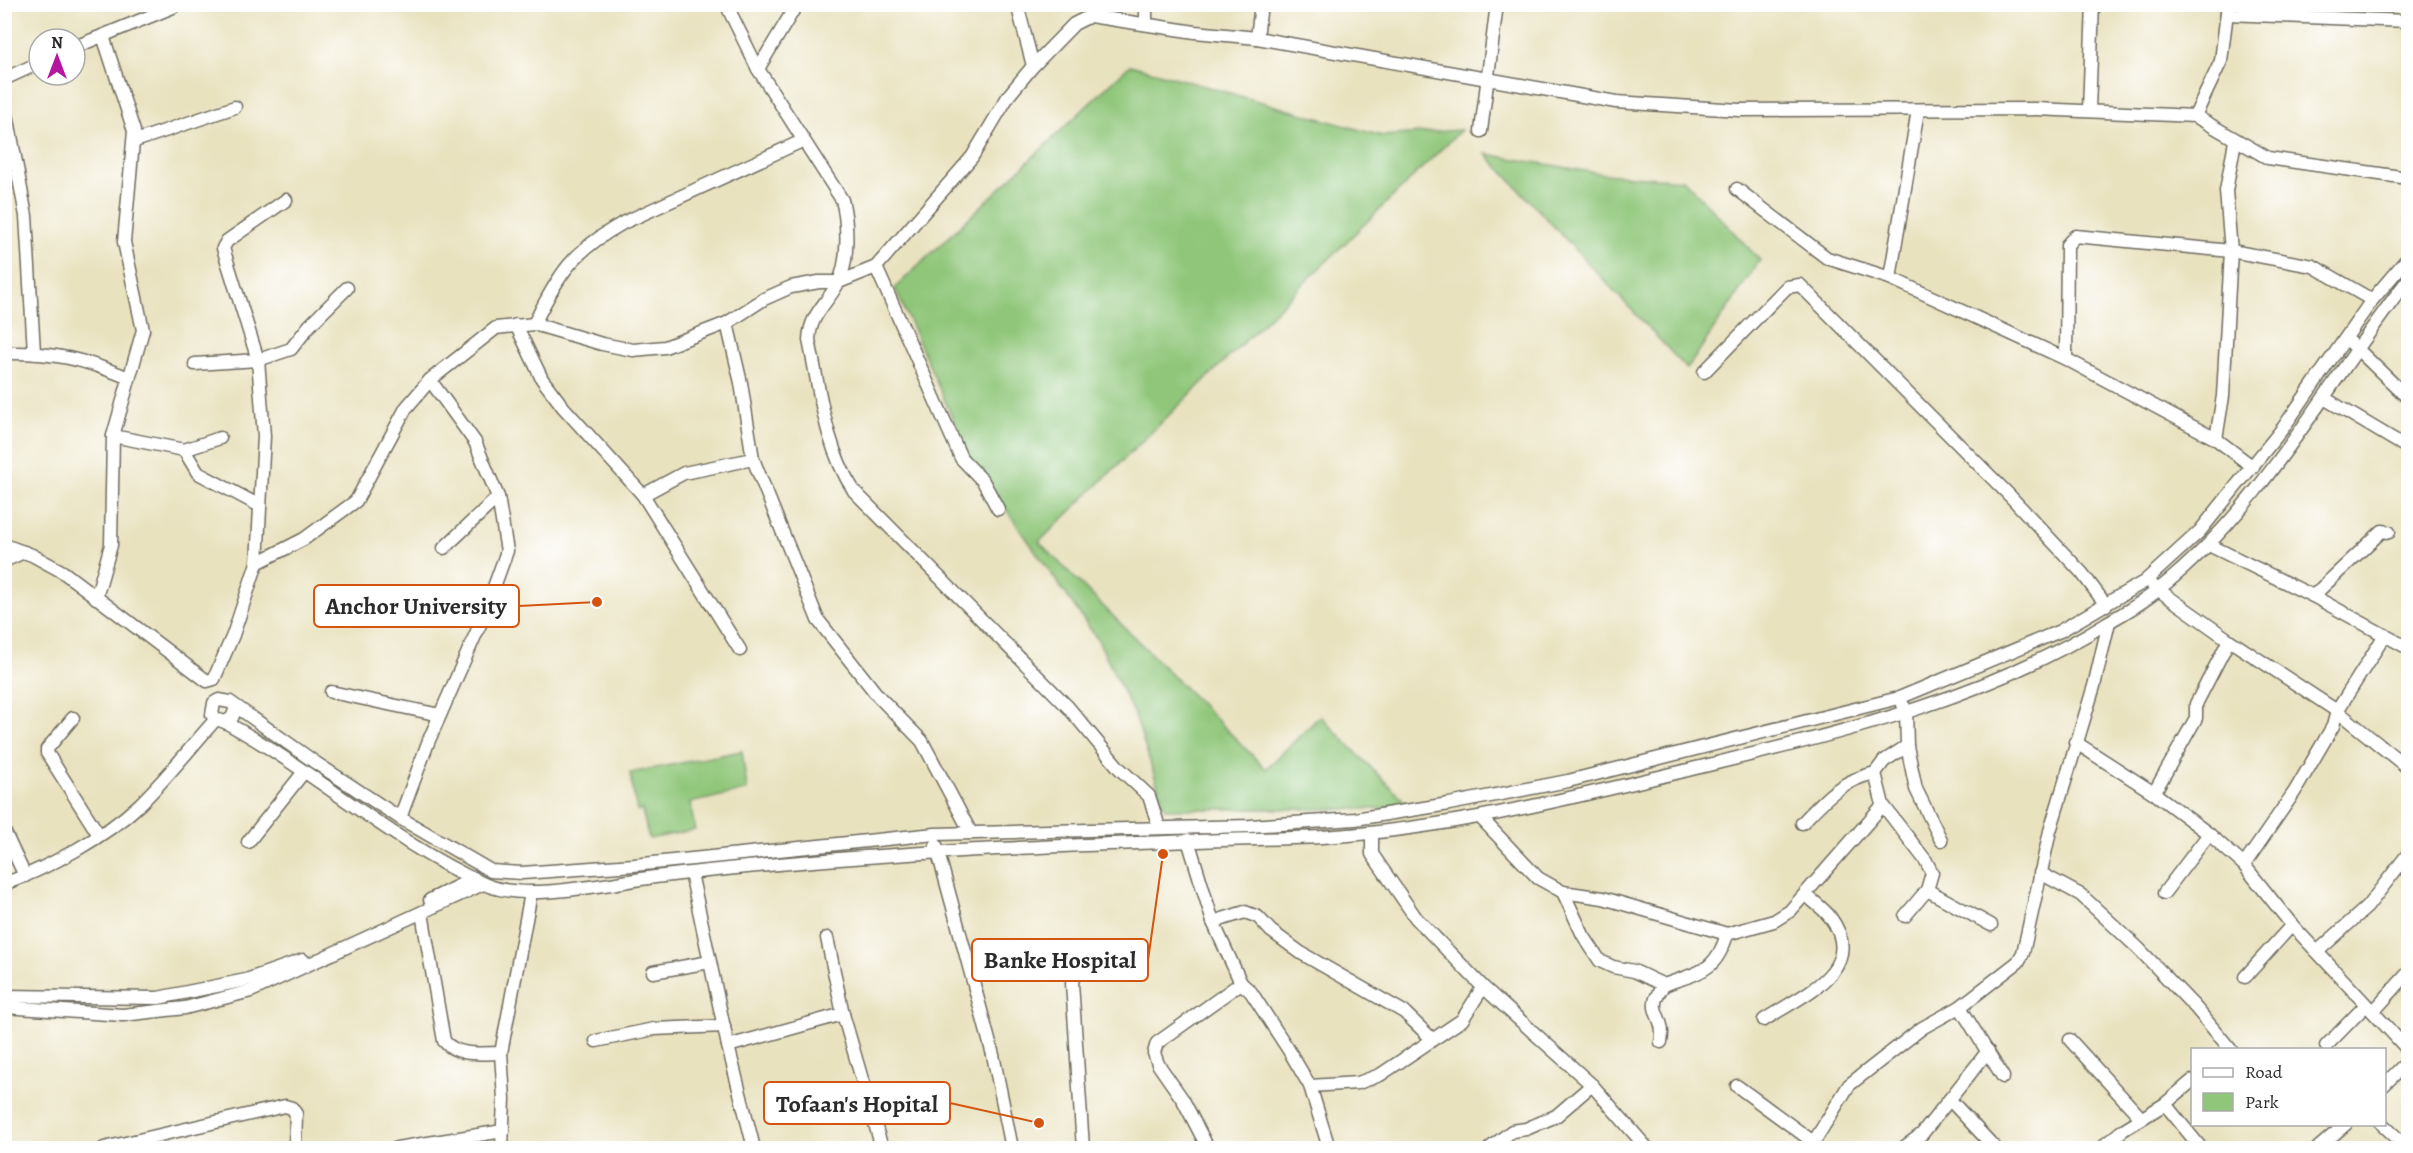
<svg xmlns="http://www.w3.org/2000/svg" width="2413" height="1153" font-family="Alegreya,serif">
<rect width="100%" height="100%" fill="#fff"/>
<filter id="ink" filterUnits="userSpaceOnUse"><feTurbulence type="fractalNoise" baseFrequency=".0167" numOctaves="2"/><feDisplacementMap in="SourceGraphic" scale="12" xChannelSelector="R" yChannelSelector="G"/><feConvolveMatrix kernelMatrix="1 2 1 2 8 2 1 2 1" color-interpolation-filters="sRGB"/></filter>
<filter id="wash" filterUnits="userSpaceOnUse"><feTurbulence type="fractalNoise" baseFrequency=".008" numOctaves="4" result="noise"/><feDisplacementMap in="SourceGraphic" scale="24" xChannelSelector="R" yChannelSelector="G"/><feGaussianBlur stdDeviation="1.35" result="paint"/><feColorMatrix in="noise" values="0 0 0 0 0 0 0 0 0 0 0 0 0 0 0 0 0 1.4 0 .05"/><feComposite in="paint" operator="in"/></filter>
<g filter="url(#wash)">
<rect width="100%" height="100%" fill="#e9e2bf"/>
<g fill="#8fc679" stroke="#5d7852" stroke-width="1.5">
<path d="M 1130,65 L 1382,136 L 1461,130 L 1039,542 L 1266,769 L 1320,716 L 1409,806 L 1370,809 L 1165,809 L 1137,721 L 1098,640 L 970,458 L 895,288 Z"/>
<path d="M 1486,154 L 1604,174 L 1684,180 L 1760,260 L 1687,369 Z"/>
<path d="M 742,751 L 747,790 L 690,803 L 695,830 L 649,839 L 642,810 L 637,811 L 630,773 Z"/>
</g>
</g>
<g filter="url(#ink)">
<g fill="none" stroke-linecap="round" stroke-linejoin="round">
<defs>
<g id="minor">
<path d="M 726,4 L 758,69 L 842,200 C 848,222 849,263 838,283 C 827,304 810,314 809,340 C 820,392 825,446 854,491 L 1068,707 L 1119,768 L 1149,796 L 1159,827"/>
<path d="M 1017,4 L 1033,66"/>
<path d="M 1146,4 L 1146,23"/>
<path d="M 2227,14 L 2408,21"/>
<path d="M 1257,38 L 1261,4"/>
<path d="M 75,47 L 173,7"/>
<path d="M 758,69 L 797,4"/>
<path d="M 4,79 L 39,63"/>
<path d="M 4,98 L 26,216 L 34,352"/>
<path d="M 2089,110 L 2093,4"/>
<path d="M 2195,116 L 2221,61 L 2228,4"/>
<path d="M 1481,131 L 1497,4"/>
<path d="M 135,141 L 235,107"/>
<path d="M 1737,189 L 1827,258 L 1890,278 L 2066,359 L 2216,439 L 2253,467"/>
<path d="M 876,267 L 961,458 L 983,481 L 998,509"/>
<path d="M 1890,278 L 1918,110"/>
<path d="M 727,323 L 741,383 L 753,459 L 818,620 L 878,696 L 922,741 L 971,833"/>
<path d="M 534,324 C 559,273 573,251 623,223 L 802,141"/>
<path d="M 516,325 L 542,379 L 563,407 L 643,495 L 740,650"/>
<path d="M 2350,342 L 2408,398"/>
<path d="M 4,353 C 55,352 83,359 129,378"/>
<path d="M 2066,359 L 2067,245 L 2075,236 L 2231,251 L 2313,266 L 2372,300"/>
<path d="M 195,364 L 258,360 L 291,349 L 310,325 L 347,288"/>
<path d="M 1704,372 L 1787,287 L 1800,285 L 2010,496 L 2082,573 L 2106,605"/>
<path d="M 2324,398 L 2408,448"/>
<path d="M 113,436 L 184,450 L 220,438"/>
<path d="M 2216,439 L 2223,396 L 2231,251 L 2226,191 L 2235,141"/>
<path d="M 184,450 L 198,473 L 260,506"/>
<path d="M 643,495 L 684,473 L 753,459"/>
<path d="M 4,545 L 32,555 L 63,572 L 207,681 L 214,679 L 233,635 L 257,563 L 264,436 L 258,360 L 223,248 L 227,241 L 286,200"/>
<path d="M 2209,545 L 2313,596 L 2408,648"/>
<path d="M 444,548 L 498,497"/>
<path d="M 4,561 L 24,552"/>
<path d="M 257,563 L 304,539 L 356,501 L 406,408 L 430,380 L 496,328 L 534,324 L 602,344 L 633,350 L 665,347 L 727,323 L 764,299 L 791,287 L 819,282 L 839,282 L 876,267 L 972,157 L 1009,95 L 1033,66 L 1074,24 L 1090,16 L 1195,32 L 1257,38 L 1616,102 L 1739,110 L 2036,109 L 2195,116 L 2268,158 L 2408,178"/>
<path d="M 2153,586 L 2229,640 L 2337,711 L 2408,768"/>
<path d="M 2313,596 L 2382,531 L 2389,532"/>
<path d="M 96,598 L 111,545 L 113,436 L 143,330 L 124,242 L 134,131 L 103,36"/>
<path d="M 331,692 L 440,715"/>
<path d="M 1903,705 L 1906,710 L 1907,746 L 1884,761 L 1875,773 L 1883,805 L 1926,861 L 1932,873 L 1927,890 L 1905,916"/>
<path d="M 236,708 L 232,718 L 225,722 L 216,719 L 212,715 L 214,703 L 219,700 L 230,702 L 316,763 L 400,818 L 491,871 L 522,873 L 634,865 L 935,834 L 1250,826 L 1355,819 L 1449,804 L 1568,781 L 1899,698 L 2060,631 L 2128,591 L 2144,582 L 2200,531 L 2283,428 L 2372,300 L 2408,258"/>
<path d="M 73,718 L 47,749 L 47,753 L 99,835"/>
<path d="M 225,722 C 315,771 391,842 484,884 C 525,903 609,883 655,877 C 877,850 1099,844 1322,837 C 1447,829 1568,799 1688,770 C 1830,735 1980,702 2105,624 C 2124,613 2143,603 2159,589 C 2262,508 2328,382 2408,280"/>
<path d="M 2075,742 L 2154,793 L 2209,834 L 2244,865 L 2292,925 L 2373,1012 L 2408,973"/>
<path d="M 1907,746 L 1916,789 L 1941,840"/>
<path d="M 2154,793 L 2196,718 L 2196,704 L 2229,640"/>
<path d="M 1480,817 L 1538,878 L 1563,892 L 1603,898 L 1727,934 L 1774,921 L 1790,911 L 1883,805"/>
<path d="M 400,818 L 429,740 L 482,620 L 507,551 L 498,497 L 475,442 L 430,380"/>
<path d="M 1802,823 C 1826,798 1840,781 1875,773"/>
<path d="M 4,831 L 25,876"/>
<path d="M 1372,834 L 1372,854 L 1416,918 L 1483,987 L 1592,1085 L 1647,1148"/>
<path d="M 1188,840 L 1213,922 L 1241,983 L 1251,992 L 1288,1049 L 1310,1086 L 1329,1148"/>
<path d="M 248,842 L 303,773"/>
<path d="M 936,845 L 993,1055 L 1012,1148"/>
<path d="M 2244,865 L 2295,791 L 2333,726 L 2337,711 L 2385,635"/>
<path d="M 691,873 L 728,1046 L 754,1148"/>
<path d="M 2040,873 L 2081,895 L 2139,949 L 2195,1007 L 2231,1050"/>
<path d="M 4,884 C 48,868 105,837 139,805 C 166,779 190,748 216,719"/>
<path d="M 1927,890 L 1991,925"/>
<path d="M 1563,892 L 1583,935 L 1600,961 L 1613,967 L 1634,971 L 1664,985 C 1698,972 1716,973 1727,934"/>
<path d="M 2164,893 L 2209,834"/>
<path d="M 430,900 L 474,878"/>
<path d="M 422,913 L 444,1041 C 457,1057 482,1053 501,1053"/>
<path d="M 1213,922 L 1245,912 L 1258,917 L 1271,931 L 1301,953 L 1404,1012 L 1432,1039"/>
<path d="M 827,938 L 843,1014 L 882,1148"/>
<path d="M 2318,951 L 2367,907 L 2408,854"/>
<path d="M 653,972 L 710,962"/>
<path d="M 2245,977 L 2292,925"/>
<path d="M 4,996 L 158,998 L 246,980 L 303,960"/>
<path d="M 4,1007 L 123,1015 L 185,1008 L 251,991 L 483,884"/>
<path d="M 1960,1007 L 2003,1077"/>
<path d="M 2373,1012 L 2408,1050"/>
<path d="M 1764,1020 C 1800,996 1869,970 1830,917 C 1824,909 1814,902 1806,895"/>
<path d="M 2070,1040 L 2141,1118"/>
<path d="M 596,1041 L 654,1029 L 724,1026"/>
<path d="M 1661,1042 C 1667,1013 1642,1013 1664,985"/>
<path d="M 728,1046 L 843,1014"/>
<path d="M 2326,1046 L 2365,1006"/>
<path d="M 2384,1085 L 2408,1061"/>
<path d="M 1310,1086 L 1358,1083 L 1380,1075 L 1462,1020 L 1483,987"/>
<path d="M 1737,1086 L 1812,1141"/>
<path d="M 1950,1100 L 1995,1148"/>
<path d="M 2165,1104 L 2201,1148"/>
<path d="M 2382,1124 L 2408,1148"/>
<path d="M 104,1148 L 285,1106 L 292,1108 L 296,1114 L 295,1148"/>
<path d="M 397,1148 L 503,1131"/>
<path d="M 502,1148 L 504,1099 L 501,1053 L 531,893"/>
<path d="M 1083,1148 L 1072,983 L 1075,969 L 1082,964 L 1135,964"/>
<path d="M 1208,1148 L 1183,1100 L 1158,1064 L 1154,1053 L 1157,1043 L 1241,983"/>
<path d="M 1490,1148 L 1512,1131 L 1526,1129 L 1556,1116 L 1592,1085"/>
<path d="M 1810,1148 L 1849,1085 L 1922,1028 L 1960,1007 L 2018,962 L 2023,953 L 2050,831 L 2094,686 L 2109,622"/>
<path d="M 1903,1148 L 1922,1134 L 1988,1051"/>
<path d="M 2101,1148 L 2123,1130 L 2165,1104 L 2192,1081"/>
<path d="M 2318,1148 L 2346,1124"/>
</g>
</defs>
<use href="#minor" stroke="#6e6b5f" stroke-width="15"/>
<use href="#minor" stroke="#fff" stroke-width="12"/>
</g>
</g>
<path fill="none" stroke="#d5540f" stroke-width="2" d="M597 602L519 606M1163 854L1148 960M1039 1123L950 1103"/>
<g fill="#d5540f" stroke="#fff" stroke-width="2">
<circle cx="597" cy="602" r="6"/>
<circle cx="1163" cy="854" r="6"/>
<circle cx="1039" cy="1123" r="6"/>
</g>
<g fill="#fff" stroke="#d5540f" stroke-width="2">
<rect x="314" y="585" width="205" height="42" rx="6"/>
<rect x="972" y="939" width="176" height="42" rx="6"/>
<rect x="764" y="1082" width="186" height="42" rx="6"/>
</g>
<g font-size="24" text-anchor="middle" font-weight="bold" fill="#2b2b2b">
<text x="416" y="614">Anchor University</text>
<text x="1060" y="968">Banke Hospital</text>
<text x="857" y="1112">Tofaan's Hopital</text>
</g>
<rect width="2413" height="1153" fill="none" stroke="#fff" stroke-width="24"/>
<rect x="2191" y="1048" width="195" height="78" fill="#ffffff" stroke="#aaaaaa" stroke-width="1.5"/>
<rect x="2203" y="1068" width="30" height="9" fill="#ffffff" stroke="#aaaaaa" stroke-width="1.5"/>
<text x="2245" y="1078" font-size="18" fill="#2b2b2b">Road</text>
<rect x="2203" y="1093" width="30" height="18" fill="#8fc679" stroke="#aaaaaa" stroke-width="1.5"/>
<text x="2245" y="1108" font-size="18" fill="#2b2b2b">Park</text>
<g transform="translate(57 57)"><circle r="28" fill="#ffffff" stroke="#aaaaaa" stroke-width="1.5"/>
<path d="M0-4.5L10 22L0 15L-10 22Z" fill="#b5179e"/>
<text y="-9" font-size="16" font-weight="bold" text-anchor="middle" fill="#2b2b2b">N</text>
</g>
</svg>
